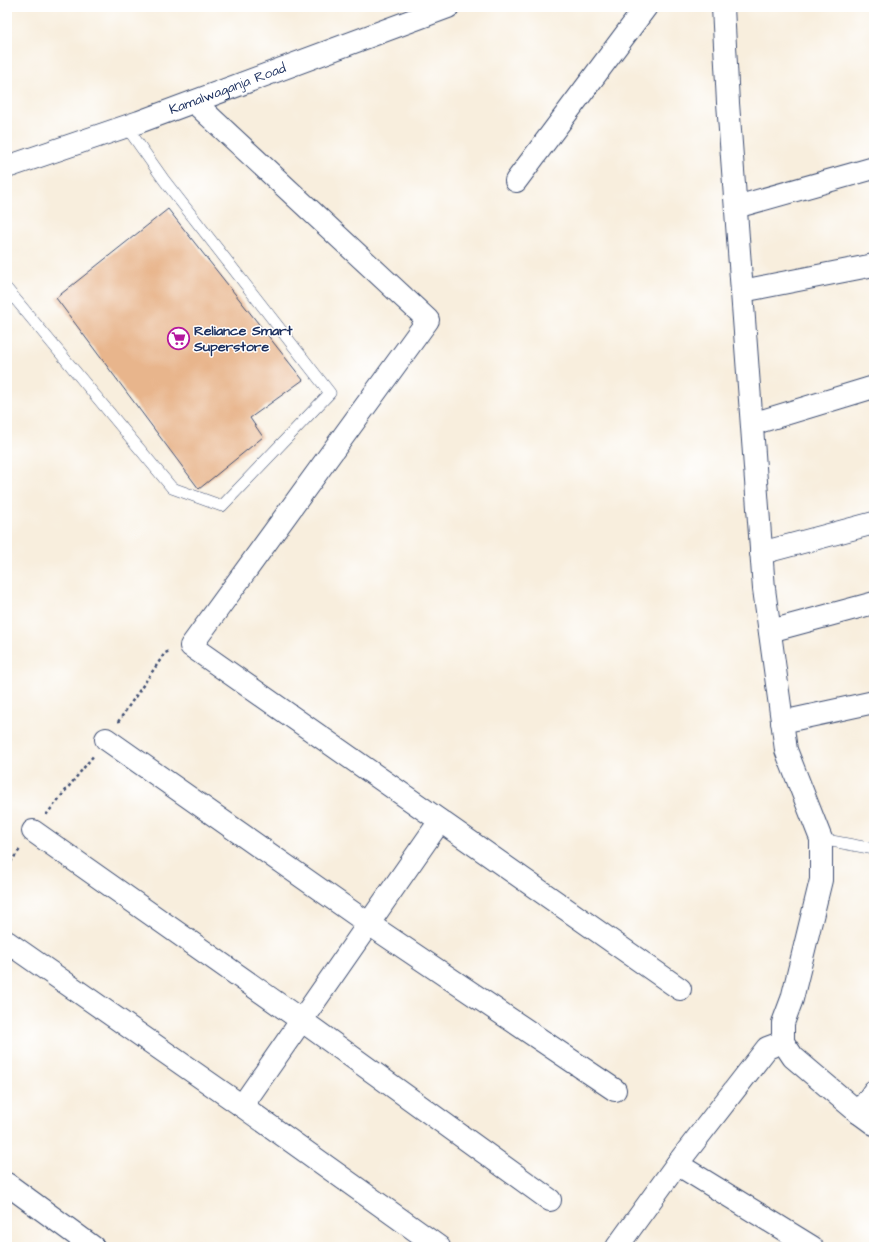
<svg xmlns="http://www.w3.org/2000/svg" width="881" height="1254" font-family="'Architects Daughter',sans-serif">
<rect width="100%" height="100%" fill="#fff"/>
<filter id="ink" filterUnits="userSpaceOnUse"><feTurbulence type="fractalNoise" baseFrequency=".025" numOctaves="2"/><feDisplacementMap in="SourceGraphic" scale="8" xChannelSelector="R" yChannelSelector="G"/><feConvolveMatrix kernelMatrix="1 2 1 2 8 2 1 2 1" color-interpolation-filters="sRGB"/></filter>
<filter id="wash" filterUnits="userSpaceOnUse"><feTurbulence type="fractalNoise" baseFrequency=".012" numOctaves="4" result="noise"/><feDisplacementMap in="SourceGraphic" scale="16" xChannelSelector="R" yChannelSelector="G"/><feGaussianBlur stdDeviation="0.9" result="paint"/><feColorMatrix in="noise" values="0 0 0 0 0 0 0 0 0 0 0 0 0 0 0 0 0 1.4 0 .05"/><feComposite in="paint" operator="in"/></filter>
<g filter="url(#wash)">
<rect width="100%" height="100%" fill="#f8eedd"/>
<g id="blocks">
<path fill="#e8b58c" d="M 168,209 L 303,380 L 250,418 L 263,437 L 199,489 L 56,298 Z"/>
</g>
</g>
<g filter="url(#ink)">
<use href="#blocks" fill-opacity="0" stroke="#3c4c71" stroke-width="1"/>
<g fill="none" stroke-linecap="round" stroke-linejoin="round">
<defs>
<g id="service">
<path d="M 7,289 L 172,488 L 222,506 L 330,393 L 164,180 L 126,126"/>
<path d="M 821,839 L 874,849"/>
</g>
<g id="minor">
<path d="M 723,7 L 728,103 L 764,589 L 786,750 L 821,839 L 821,880 L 792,999 L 783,1023 L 783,1042"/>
<path d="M 194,102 L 428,320 L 191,646 L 680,989"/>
<path d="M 516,181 L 646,7"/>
<path d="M 736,207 L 874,168"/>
<path d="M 742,291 L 874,265"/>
<path d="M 752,424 L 874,387"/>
<path d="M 761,553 L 874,523"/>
<path d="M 770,631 L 874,603"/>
<path d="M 782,722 L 874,702"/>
<path d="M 106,739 L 369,924 L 615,1090"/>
<path d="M 33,831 L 301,1020 L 550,1200"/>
<path d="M 7,942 L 242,1106 L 439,1247"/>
<path d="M 783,1042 L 793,1057 L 859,1113 L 874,1124"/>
<path d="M 242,1106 L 440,821"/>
<path d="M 859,1113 L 874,1091"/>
<path d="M 677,1164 L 812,1247"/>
<path d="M 7,1184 L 93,1247"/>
<path d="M 617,1247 L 677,1164 L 767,1048 L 783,1042"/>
</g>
<g id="secondary">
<path id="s1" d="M 7,167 L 139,122 L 448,7"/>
</g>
</defs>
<use href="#service" stroke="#3c4c71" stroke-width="12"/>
<use href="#minor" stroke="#3c4c71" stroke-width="24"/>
<use href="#secondary" stroke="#3c4c71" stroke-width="24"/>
<g stroke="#3c4c71" stroke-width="2.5" stroke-dasharray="3 3" stroke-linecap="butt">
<path d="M 118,722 L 165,653 L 170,651"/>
<path d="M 46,815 L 94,755"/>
<path d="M 7,867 L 21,848"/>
</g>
<use href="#service" stroke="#fff" stroke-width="11"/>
<use href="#minor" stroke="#fff" stroke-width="22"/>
<use href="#secondary" stroke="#fff" stroke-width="22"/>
</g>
</g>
<defs>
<symbol id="supermarket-ring" viewBox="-11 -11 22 22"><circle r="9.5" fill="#fff" stroke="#b5179e" stroke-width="1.5"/><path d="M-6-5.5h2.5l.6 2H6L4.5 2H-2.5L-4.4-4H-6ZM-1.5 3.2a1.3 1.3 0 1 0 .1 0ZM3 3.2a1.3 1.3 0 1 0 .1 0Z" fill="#b5179e"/></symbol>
</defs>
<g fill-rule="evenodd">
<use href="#supermarket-ring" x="166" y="326" width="25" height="25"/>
</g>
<g text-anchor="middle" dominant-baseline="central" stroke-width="3" stroke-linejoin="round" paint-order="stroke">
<g font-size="14" fill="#1b2f5e" stroke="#fff">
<text stroke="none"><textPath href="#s1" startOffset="234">Kamalwaganja Road</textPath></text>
</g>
<g font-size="14" font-weight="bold" fill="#1b2f5e" stroke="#fff" text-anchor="start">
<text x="194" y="331">Reliance Smart<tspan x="194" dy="16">Superstore</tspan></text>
</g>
</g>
<rect width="881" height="1254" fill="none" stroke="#fff" stroke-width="24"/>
</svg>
